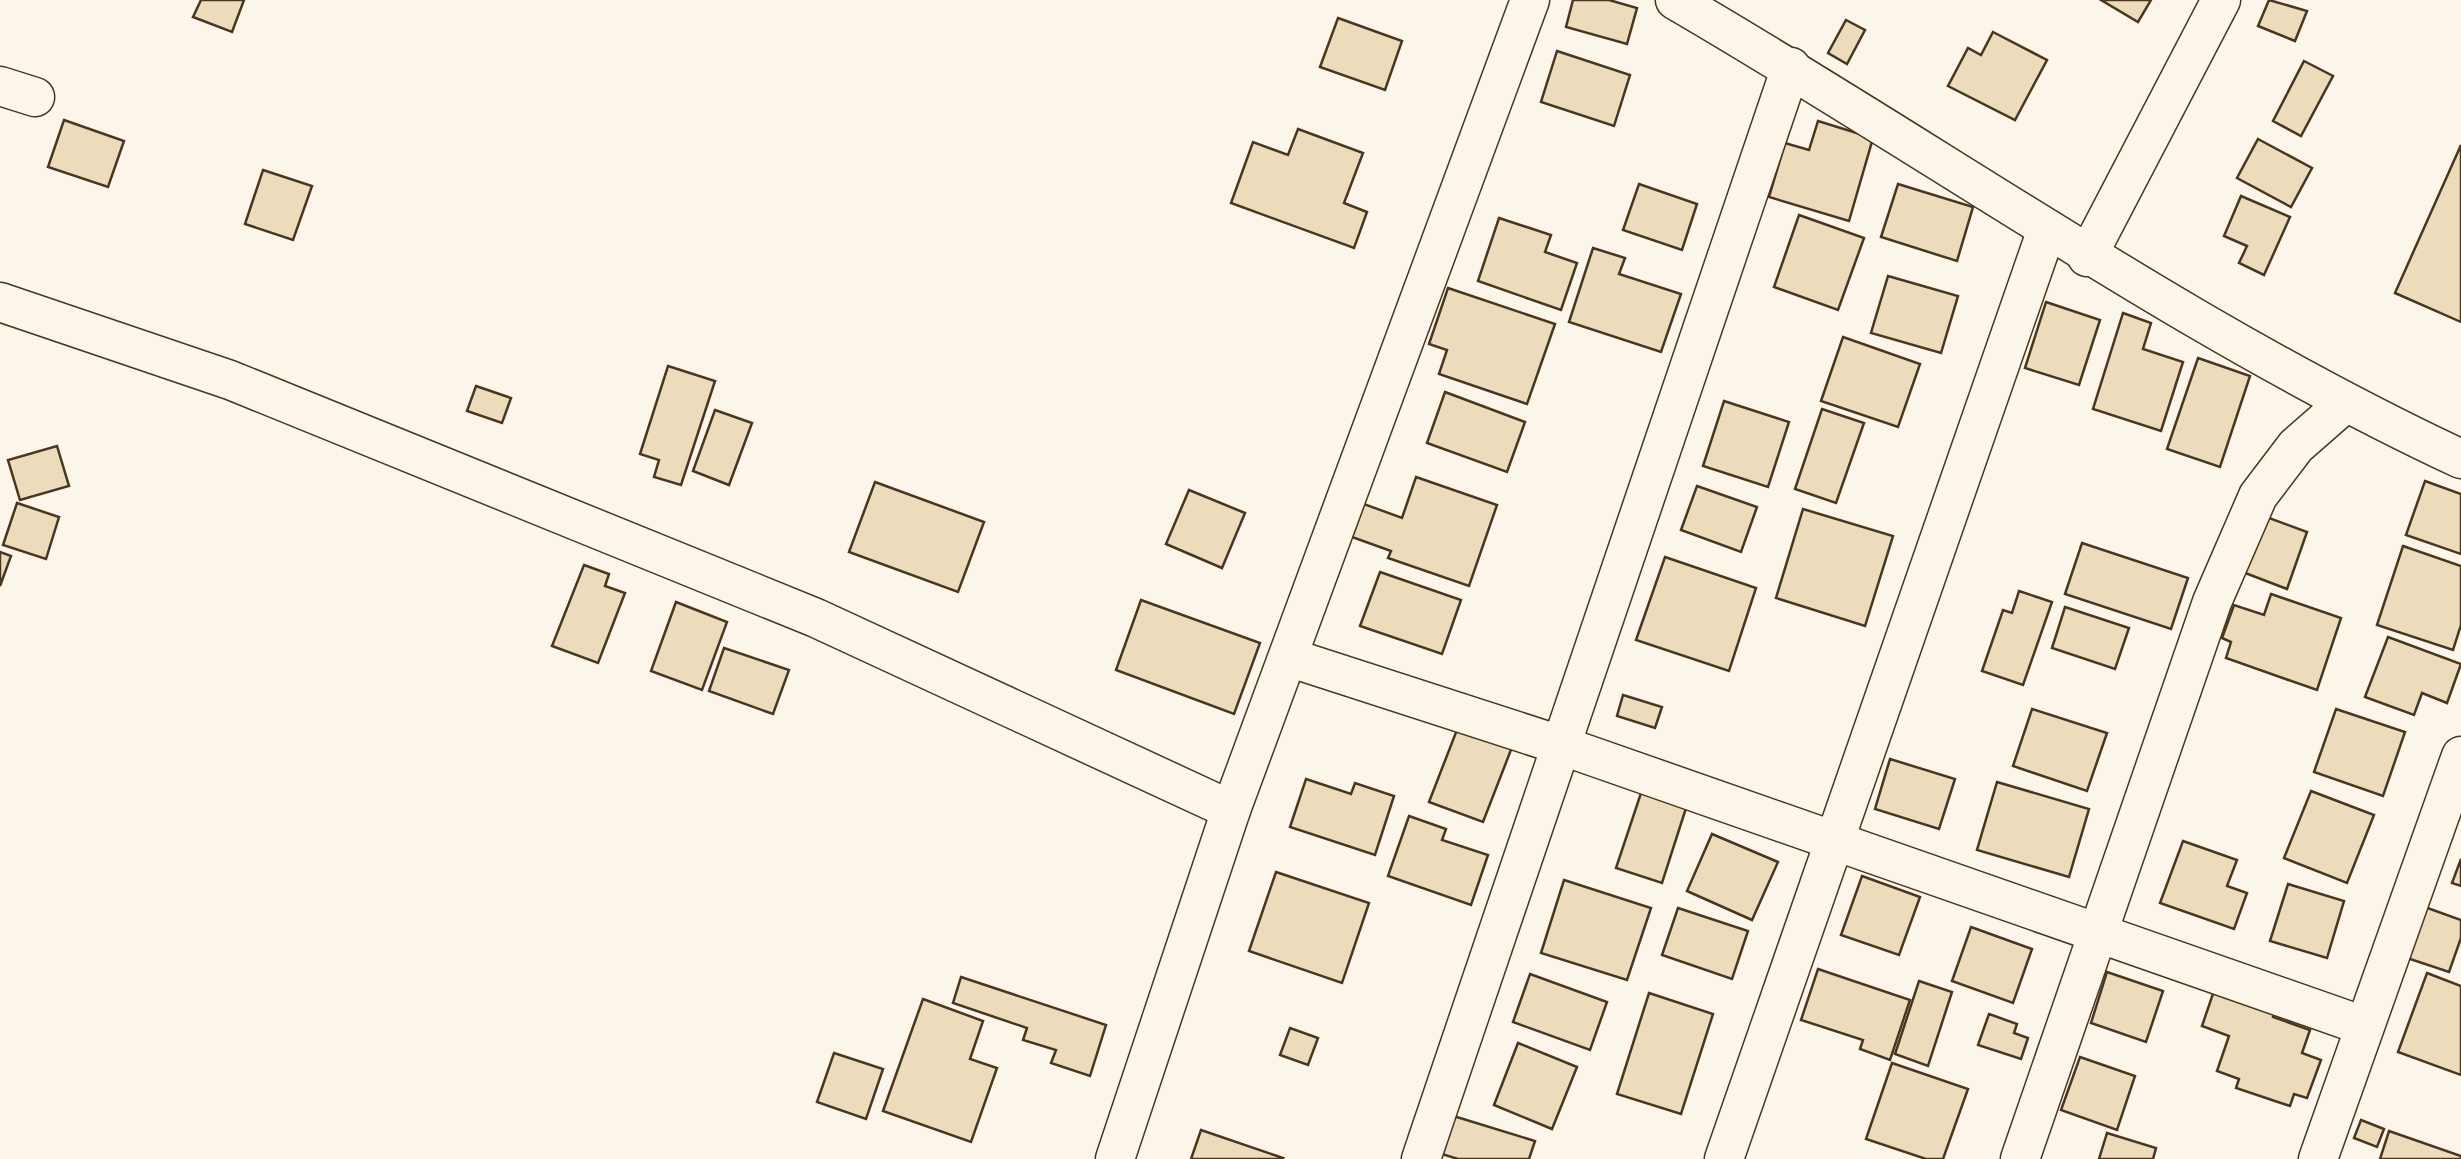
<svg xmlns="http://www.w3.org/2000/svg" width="2461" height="1159" font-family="'Public Sans',sans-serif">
<rect width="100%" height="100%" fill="#fbf6e9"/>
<g fill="#ecdcbc" stroke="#4a3520" stroke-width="2.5">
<path d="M 201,0 L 244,0 L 232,32 L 193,17 Z"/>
<path d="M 1573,0 L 1609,0 L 1637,8 L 1627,44 L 1566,27 Z"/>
<path d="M 2101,0 L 2151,0 L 2138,22 Z"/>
<path d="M 2269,0 L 2307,11 L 2295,41 L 2258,26 Z"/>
<path d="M 1338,18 L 1402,41 L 1385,90 L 1320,67 Z"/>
<path d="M 1846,20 L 1865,30 L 1847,64 L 1828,53 Z"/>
<path d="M 1993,32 L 2047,60 L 2015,120 L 1948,86 L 1968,48 L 1981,55 Z"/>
<path d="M 1557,51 L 1630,75 L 1614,126 L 1541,102 Z"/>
<path d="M 2304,61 L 2333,76 L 2301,136 L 2273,121 Z"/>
<path d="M 64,120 L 124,141 L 108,187 L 48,167 Z"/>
<path d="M 1818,121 L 1873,138 L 1849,221 L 1769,197 L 1785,143 L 1809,150 Z"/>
<path d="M 1298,129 L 1363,153 L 1344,203 L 1367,212 L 1354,248 L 1231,203 L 1253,142 L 1288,155 Z"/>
<path d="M 2258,139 L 2312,168 L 2291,207 L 2237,178 Z"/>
<path d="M 2461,145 L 2461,322 L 2395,293 Z"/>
<path d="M 263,170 L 312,186 L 293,240 L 245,224 Z"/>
<path d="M 1639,184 L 1697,204 L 1682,250 L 1623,230 Z"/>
<path d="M 1898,184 L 1973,207 L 1957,261 L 1881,237 Z"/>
<path d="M 2241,196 L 2290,217 L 2264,275 L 2239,263 L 2247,246 L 2224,236 Z"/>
<path d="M 1799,215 L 1864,238 L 1838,310 L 1774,287 Z"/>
<path d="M 1499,218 L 1551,235 L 1545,252 L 1577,263 L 1561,310 L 1478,281 Z"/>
<path d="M 1593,248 L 1625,258 L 1619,274 L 1681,294 L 1661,352 L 1569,322 Z"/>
<path d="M 1888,276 L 1958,296 L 1941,353 L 1871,333 Z"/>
<path d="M 1448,288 L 1555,324 L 1527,404 L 1439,374 L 1447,350 L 1429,344 Z"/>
<path d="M 2046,302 L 2100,320 L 2079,385 L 2025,368 Z"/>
<path d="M 2123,313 L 2151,323 L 2143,349 L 2183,362 L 2161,431 L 2093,409 Z"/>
<path d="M 1843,337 L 1920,364 L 1898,427 L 1821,401 Z"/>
<path d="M 2198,358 L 2250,376 L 2220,467 L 2167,449 Z"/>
<path d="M 668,366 L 715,381 L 681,485 L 654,477 L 659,460 L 640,454 Z"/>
<path d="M 476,386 L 511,398 L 502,423 L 467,411 Z"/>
<path d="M 1445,392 L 1525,422 L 1507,472 L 1427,443 Z"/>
<path d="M 1724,401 L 1789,422 L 1768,487 L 1703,466 Z"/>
<path d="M 1822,409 L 1864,423 L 1836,503 L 1795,489 Z"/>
<path d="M 715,410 L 752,423 L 729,485 L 693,471 Z"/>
<path d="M 57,446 L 69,486 L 20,500 L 8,460 Z"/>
<path d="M 1416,477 L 1497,505 L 1469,586 L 1388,558 L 1391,551 L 1352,537 L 1364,504 L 1402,518 Z"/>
<path d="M 2425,481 L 2461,494 L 2461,554 L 2406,535 Z"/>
<path d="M 875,482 L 984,522 L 958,592 L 849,552 Z"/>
<path d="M 1697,486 L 1757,507 L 1741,552 L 1681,530 Z"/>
<path d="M 1189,490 L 1245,513 L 1222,568 L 1166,544 Z"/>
<path d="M 17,503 L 59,517 L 46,559 L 3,545 Z"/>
<path d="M 1803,509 L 1893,536 L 1865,626 L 1776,598 Z"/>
<path d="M 2261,515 L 2307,532 L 2287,589 L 2240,571 Z"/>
<path d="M 2082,543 L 2188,578 L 2171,629 L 2065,594 Z"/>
<path d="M 2403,546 L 2461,566 L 2461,625 L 2453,650 L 2377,625 Z"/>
<path d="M 0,552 L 11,556 L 0,586 Z"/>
<path d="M 1665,557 L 1756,588 L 1729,671 L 1636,640 Z"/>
<path d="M 584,565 L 609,574 L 605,586 L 625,593 L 598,663 L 552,646 Z"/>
<path d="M 1380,572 L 1461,600 L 1442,654 L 1360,626 Z"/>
<path d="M 2019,591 L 2052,602 L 2023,685 L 1982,671 L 2003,610 L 2012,613 Z"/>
<path d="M 2271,594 L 2341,618 L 2317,690 L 2226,658 L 2231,642 L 2222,638 L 2234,605 L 2264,615 Z"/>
<path d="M 1141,600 L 1260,643 L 1234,714 L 1116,670 Z"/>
<path d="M 676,602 L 727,622 L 702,690 L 651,671 Z"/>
<path d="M 2065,607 L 2129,628 L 2115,669 L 2052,648 Z"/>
<path d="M 2388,637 L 2461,664 L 2447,703 L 2422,693 L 2414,715 L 2365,697 Z"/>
<path d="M 724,648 L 789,670 L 773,714 L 709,691 Z"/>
<path d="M 1623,695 L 1662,707 L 1655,728 L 1617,716 Z"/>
<path d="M 2032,709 L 2107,733 L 2087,791 L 2013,766 Z"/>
<path d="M 2336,709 L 2405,732 L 2383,796 L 2314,772 Z"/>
<path d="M 1460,722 L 1514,742 L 1483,822 L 1429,802 Z"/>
<path d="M 1890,759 L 1955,779 L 1939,829 L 1875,809 Z"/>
<path d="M 1306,779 L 1351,794 L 1355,783 L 1394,796 L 1375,855 L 1290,827 Z"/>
<path d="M 1997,782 L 2089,809 L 2069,877 L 1977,850 Z"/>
<path d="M 1642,790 L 1687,805 L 1662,883 L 1616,868 Z"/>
<path d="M 2311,791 L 2374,815 L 2347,883 L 2284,858 Z"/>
<path d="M 1409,816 L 1446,829 L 1442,840 L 1488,855 L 1471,905 L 1388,876 Z"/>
<path d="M 1712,834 L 1778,862 L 1752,920 L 1687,891 Z"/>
<path d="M 2183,841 L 2237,860 L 2227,886 L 2247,893 L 2234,929 L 2160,903 Z"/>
<path d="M 2461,859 L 2461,886 L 2452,883 Z"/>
<path d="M 1276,872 L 1369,903 L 1342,983 L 1249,951 Z"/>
<path d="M 1862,876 L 1920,897 L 1899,955 L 1841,935 Z"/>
<path d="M 1564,880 L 1651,908 L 1627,980 L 1541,953 Z"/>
<path d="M 2288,884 L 2344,901 L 2327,958 L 2270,941 Z"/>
<path d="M 2422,906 L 2461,920 L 2461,938 L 2449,972 L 2404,957 Z"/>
<path d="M 1678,908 L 1748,931 L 1732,979 L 1662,955 Z"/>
<path d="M 1971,927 L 2032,949 L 2013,1003 L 1952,981 Z"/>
<path d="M 1818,969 L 1910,1000 L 1890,1060 L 1860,1049 L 1863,1040 L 1801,1020 Z"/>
<path d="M 2107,972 L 2163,991 L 2146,1042 L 2091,1023 Z"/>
<path d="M 2427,973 L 2461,986 L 2461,1075 L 2398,1052 Z"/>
<path d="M 1530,974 L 1607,1002 L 1590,1050 L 1513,1022 Z"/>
<path d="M 961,977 L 1106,1025 L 1090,1076 L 1051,1063 L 1056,1050 L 1023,1040 L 1027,1028 L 953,1003 Z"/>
<path d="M 2218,979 L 2279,1000 L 2273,1017 L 2310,1030 L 2302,1053 L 2321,1060 L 2307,1098 L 2294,1094 L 2290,1106 L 2236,1088 L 2239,1079 L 2217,1071 L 2229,1036 L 2202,1026 Z"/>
<path d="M 1919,981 L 1952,992 L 1928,1066 L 1895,1054 Z"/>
<path d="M 1649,993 L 1713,1014 L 1681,1114 L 1617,1094 Z"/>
<path d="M 923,999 L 983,1021 L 970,1059 L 997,1068 L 971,1142 L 883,1111 Z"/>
<path d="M 1989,1014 L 2017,1024 L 2014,1033 L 2028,1038 L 2021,1059 L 1978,1045 Z"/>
<path d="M 1290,1028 L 1318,1038 L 1308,1065 L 1280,1055 Z"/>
<path d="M 1518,1043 L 1577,1067 L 1552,1129 L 1494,1105 Z"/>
<path d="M 834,1053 L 883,1069 L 866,1119 L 817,1102 Z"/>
<path d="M 2080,1057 L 2135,1076 L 2117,1130 L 2061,1110 Z"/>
<path d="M 1892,1063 L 1968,1089 L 1943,1159 L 1926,1159 L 1866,1139 Z"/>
<path d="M 1447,1114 L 1535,1141 L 1529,1159 L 1458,1159 L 1435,1152 Z"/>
<path d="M 2361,1120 L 2384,1129 L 2377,1147 L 2354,1138 Z"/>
<path d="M 1201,1130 L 1283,1158 L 1282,1159 L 1191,1159 Z"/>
<path d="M 2389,1131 L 2461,1156 L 2461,1159 L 2380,1159 Z"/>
<path d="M 2107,1133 L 2156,1148 L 2153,1159 L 2099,1159 Z"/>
</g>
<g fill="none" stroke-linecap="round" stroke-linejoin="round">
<defs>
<g id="minor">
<path d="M 1675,0 C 1938,153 2185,330 2461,459"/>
<path d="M 0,86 L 35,97"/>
<path d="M 2087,257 L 2221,0"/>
<path d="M 0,302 L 230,380 L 816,618 L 1231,810"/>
<path d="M 1291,658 L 1563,746 L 2364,1026"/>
<path d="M 1115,1159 L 1231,810 L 1530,0"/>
<path d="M 1421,1159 L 1791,67"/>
<path d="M 1724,1159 L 2046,232"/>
<path d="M 2020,1159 L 2212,602 L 2258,496 L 2296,446 L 2344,404"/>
<path d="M 2318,1159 L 2461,756"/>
</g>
</defs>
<use href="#minor" stroke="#4a3520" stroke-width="41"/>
<use href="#minor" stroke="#fbf6e9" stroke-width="38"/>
</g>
</svg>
